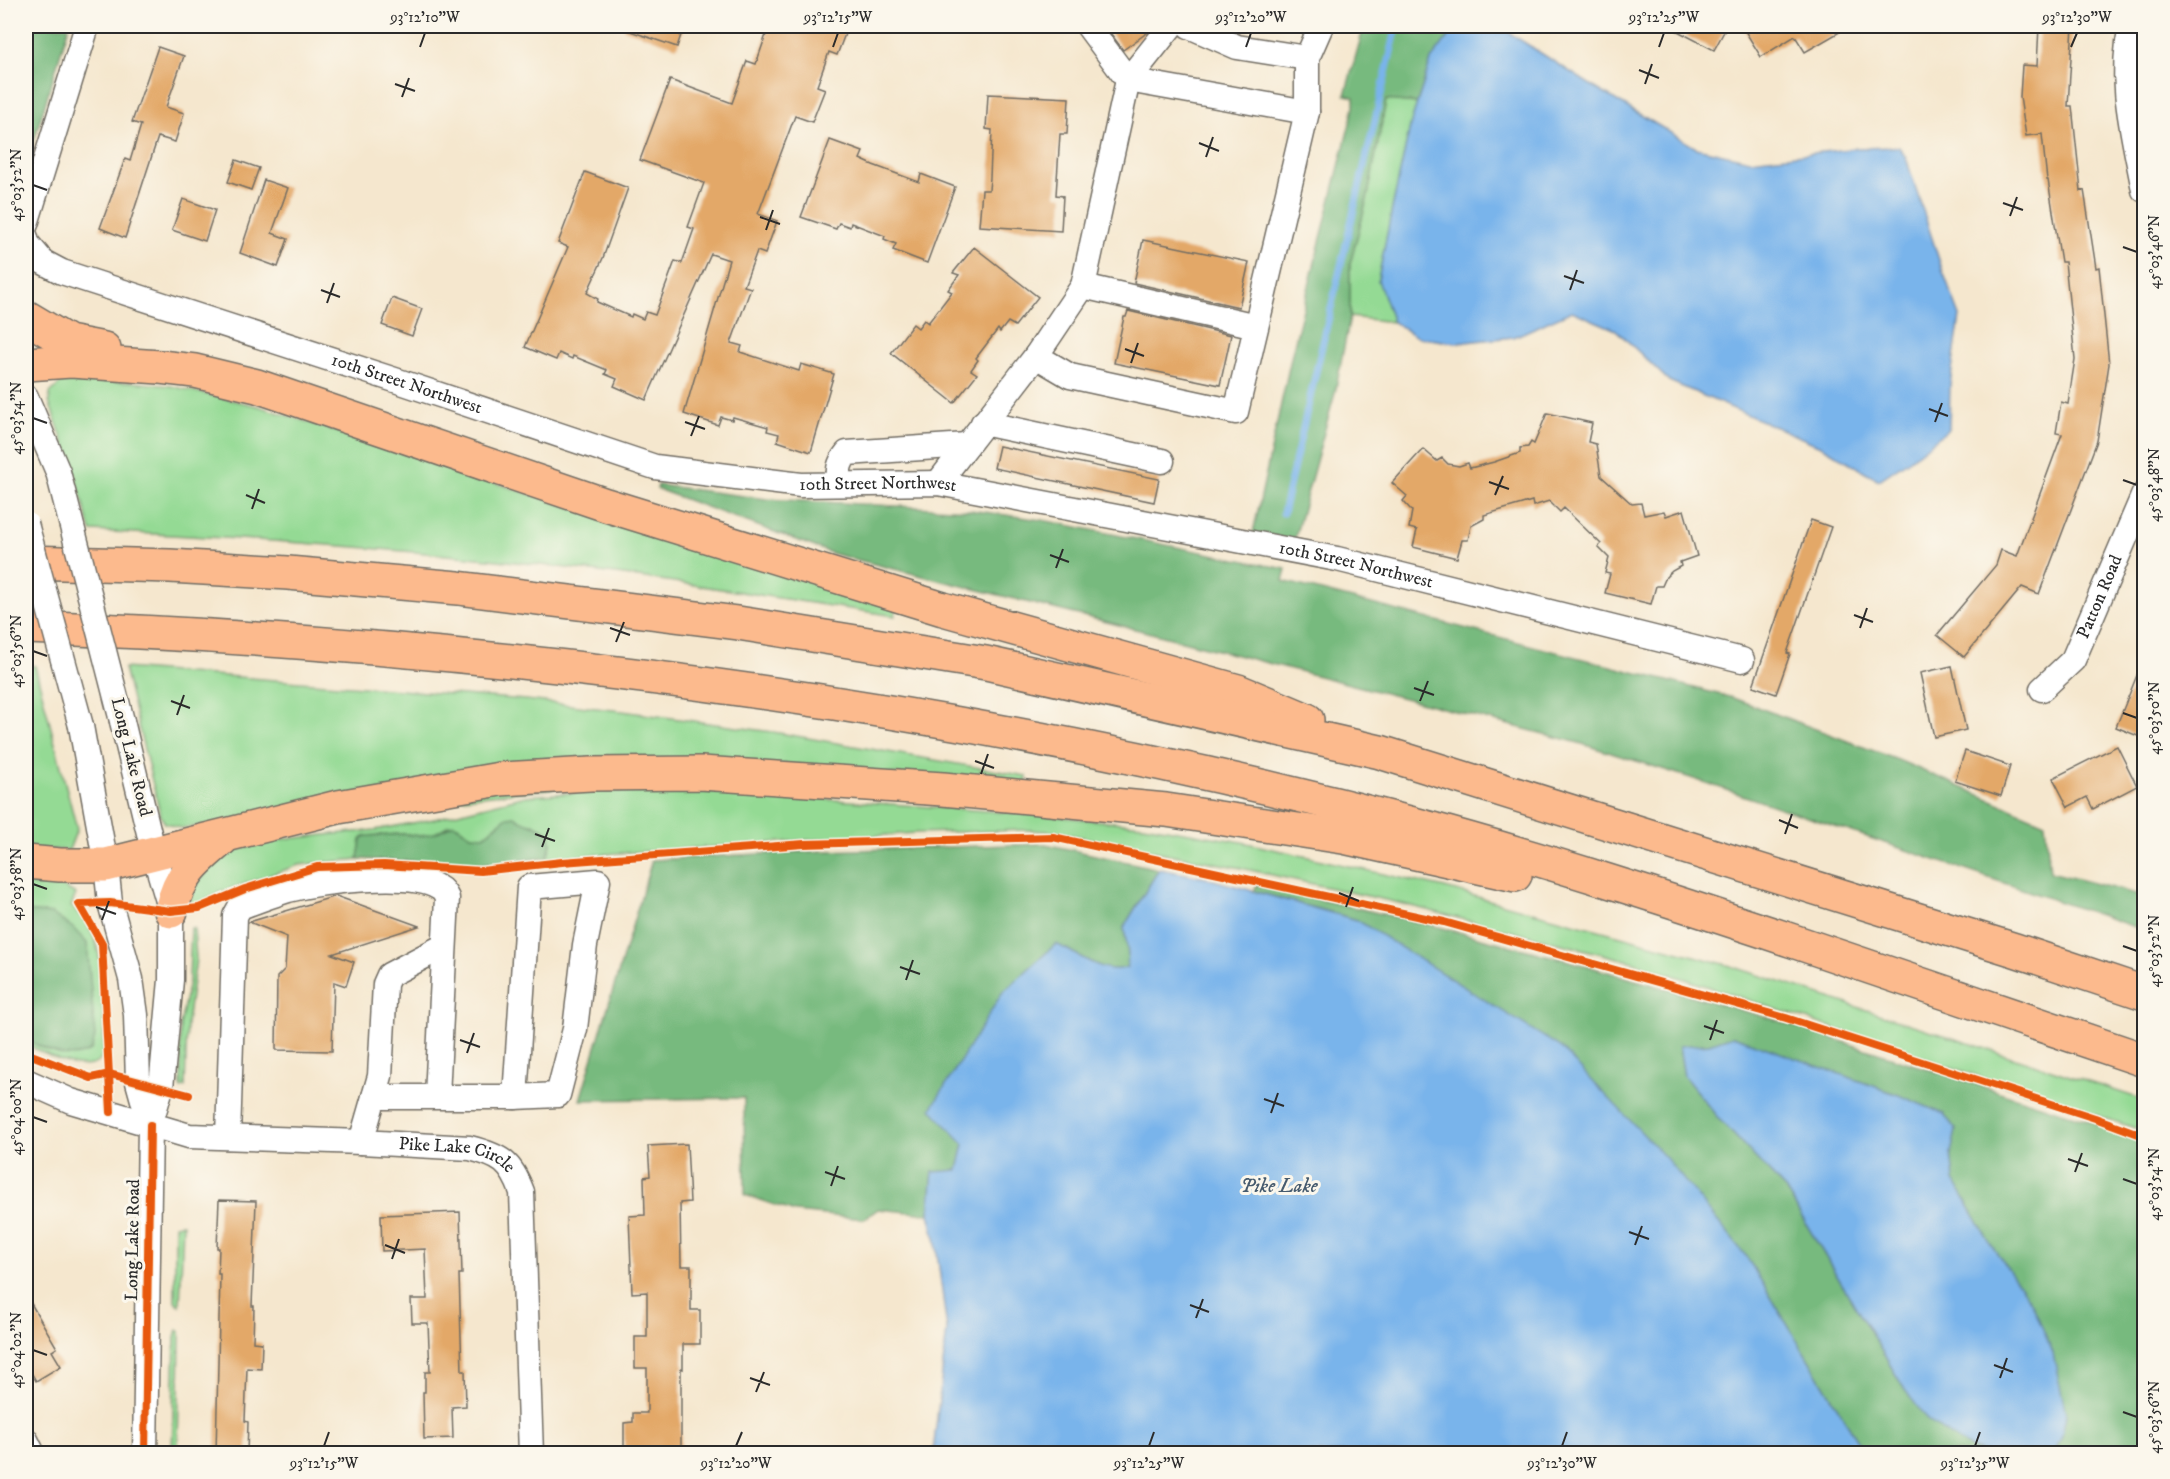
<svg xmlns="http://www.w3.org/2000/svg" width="2170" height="1479" font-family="'IM FELL DW Pica',serif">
<rect width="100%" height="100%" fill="#fbf7ec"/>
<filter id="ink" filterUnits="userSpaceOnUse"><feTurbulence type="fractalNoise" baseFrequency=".0167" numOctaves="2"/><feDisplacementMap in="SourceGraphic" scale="12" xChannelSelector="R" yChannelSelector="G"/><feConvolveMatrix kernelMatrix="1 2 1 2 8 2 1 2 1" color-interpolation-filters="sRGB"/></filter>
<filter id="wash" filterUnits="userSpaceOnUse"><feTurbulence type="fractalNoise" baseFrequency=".008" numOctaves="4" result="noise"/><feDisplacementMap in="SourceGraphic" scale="24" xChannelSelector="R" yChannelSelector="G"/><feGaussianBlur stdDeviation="1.35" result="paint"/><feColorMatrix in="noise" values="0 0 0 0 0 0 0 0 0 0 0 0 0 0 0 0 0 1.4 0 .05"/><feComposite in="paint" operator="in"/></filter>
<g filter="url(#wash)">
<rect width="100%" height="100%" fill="#f5e7ce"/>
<g fill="#94da94" stroke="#608260" stroke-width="1.5">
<path d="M 1386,100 L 1417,103 L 1411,122 L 1392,209 L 1378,280 L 1393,322 L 1350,317 L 1350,264 L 1368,195 Z"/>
<path d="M 64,380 L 132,382 L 171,386 L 258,406 L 576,509 L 897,606 L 895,616 C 802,602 709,586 616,574 C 442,551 267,539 91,531 L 74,471 L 49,402 L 50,393 Z"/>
<path d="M 26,665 L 35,666 L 77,829 L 69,850 L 26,849 Z"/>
<path d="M 124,668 L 526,700 L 622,711 L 779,733 L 1027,776 L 1026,787 L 785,764 L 181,828 L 165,823 L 161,817 Z"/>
<path d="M 604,791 L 723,792 L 1041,815 L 1143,825 L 1242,842 L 1445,888 L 1731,966 L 2144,1100 L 2144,1131 L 1634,962 L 1399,903 L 1241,868 L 1055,832 L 1031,830 L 916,833 L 547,858 L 551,844 L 534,824 L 499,823 L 484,836 L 471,835 L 458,826 L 449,825 L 435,833 L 421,836 L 403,834 L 365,836 L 361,840 L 358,859 L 299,865 L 218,893 L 201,904 L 189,906 L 193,887 L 218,859 L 240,849 L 275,840 L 375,830 L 434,819 L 526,796 Z"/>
<path d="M 26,882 L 64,887 L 76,894 L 71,906 C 77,912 85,919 89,927 C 107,956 103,1020 104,1055 C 91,1081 43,1053 26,1044 L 26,1039 L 49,1051 L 52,914 L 26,911 Z"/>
<path d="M 191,928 L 194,928 L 196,959 L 187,1024 L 185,1087 L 181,1088 L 180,1025 L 189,981 Z"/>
<path d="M 180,1224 L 183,1224 L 180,1306 L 175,1301 L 175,1225 Z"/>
<path d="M 177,1330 L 180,1331 L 178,1453 L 172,1454 L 175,1337 Z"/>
</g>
<g fill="#77ba7e" stroke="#517254" stroke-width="1.5">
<path d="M 26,26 L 69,26 L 26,166 Z"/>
<path d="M 1364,26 L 1456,26 L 1431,60 L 1417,103 L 1386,100 L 1368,195 L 1350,264 L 1350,317 L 1335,393 L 1294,541 L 1253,533 L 1293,349 L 1354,107 L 1354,97 L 1345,95 Z"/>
<path d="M 658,485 L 767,499 L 970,510 L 1042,520 L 1286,569 L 1283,581 L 1733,698 L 1898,760 L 2045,823 L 2050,872 L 2144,896 L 2144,930 L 1694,779 L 1579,743 L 1155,634 L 834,554 L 657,489 Z"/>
<path d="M 515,816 C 525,826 540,823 550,834 L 551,844 L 547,858 L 479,864 L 358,859 L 361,840 L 365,836 L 403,834 L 421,836 L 435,833 L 454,824 L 471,835 L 484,836 L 507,817 Z"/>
<path d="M 1045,844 L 1159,869 L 1124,927 L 1128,954 L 1128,967 C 1110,976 1080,957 1065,948 L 964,1144 L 958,1171 L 933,1172 L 929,1214 L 878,1209 L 864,1219 L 795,1212 L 745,1195 L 744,1098 L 580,1100 L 652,860 L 796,852 Z"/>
<path d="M 1257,885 L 1443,928 L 1573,962 L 1772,1019 L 2093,1122 L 2144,1141 L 2144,1453 L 2054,1453 L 2062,1436 L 1990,1243 L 1954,1180 L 1951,1153 L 1956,1130 L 1944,1114 L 1896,1094 L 1733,1036 L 1709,1044 L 1679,1046 L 1684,1076 L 1719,1119 L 1786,1190 L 1905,1390 L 1970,1448 L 1987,1453 L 1865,1453 L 1746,1256 L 1357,920 L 1254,891 Z"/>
<path d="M 26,911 L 52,914 L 73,928 L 87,943 L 95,1037 L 91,1050 C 69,1064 46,1050 26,1039 Z"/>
</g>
<g fill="#79b4eb" stroke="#52708b" stroke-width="1.5">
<path d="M 1456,26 L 1508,32 L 1597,89 L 1696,148 L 1750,160 L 1859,148 L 1899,147 L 1906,158 L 1942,269 L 1960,316 L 1950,384 L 1949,429 L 1909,460 L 1879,480 L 1825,448 L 1669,381 L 1616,330 L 1572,311 L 1514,337 L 1456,343 L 1417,337 L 1393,322 L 1378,280 L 1392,209 L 1411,122 L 1431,60 Z"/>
<path d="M 1159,869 L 1206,878 L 1357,920 L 1560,1047 L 1666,1158 L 1746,1256 L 1865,1453 L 933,1453 L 947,1329 L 935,1237 L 929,1214 L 933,1172 L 958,1170 L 964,1144 L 931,1109 L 1002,993 L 1056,944 C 1075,952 1106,977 1127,967 L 1128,954 L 1124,927 Z"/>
<path d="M 1733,1036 L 1896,1094 L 1944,1114 L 1956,1130 L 1951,1153 L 1954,1180 L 1990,1243 L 2032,1303 L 2053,1353 L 2066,1414 L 2062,1436 L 2054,1453 L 1987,1453 L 1970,1448 L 1928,1421 L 1905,1390 L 1786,1190 L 1719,1119 L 1684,1076 L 1679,1046 L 1709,1044 Z"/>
</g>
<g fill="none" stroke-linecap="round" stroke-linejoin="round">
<path stroke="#79b4eb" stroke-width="7" d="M 1283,513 L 1397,26"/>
</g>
<g id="blocks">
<g fill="#e3a868">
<path d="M 624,26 L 684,26 L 677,47 L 624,29 Z"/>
<path d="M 769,26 L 848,26 L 837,55 L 829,52 L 817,86 L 825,89 L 812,122 L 795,116 L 758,214 L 777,221 L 765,254 L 757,251 L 744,286 L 751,288 L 731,343 L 742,346 L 740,352 L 799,371 L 801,364 L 834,374 L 811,452 L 777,441 L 779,434 L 767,431 L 768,427 L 733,417 L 732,420 L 721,417 L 718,425 L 684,414 L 729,260 L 711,254 L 646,400 L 614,386 L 617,379 L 605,374 L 607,370 L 573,356 L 572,359 L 559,353 L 556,360 L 525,347 L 568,247 L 558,243 L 585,172 L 628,188 L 603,258 L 587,293 L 598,299 L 597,302 L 631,317 L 632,314 L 643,319 L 646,312 L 655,315 L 675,261 L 682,263 L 694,229 L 688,227 L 704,183 L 640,160 L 670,80 L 732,103 L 747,61 L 756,64 Z"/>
<path d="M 1105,26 L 1153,26 L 1148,32 L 1123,50 Z"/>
<path d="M 1668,26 L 1727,26 L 1714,50 Z"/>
<path d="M 1742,26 L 1850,26 L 1805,52 L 1795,36 L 1761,57 Z"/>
<path d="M 2039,26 L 2073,26 L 2068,106 L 2072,106 L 2081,191 L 2084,190 L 2096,268 L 2099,267 L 2109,364 L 2097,441 L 2039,594 L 2022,587 L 1964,657 L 1937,635 L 1996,565 L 2001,550 L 2017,556 L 2062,434 L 2056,433 L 2061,402 L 2068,404 L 2075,359 L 2065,262 L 2061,262 L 2048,180 L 2047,180 L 2042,134 L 2026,136 L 2020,97 L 2022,65 L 2037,66 Z"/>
<path d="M 158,47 L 184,56 L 166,107 L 184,113 L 183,117 L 175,142 L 158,137 L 125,238 L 100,228 L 125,159 L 130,161 L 141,125 L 132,122 Z"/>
<path d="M 988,94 L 1069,98 L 1067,134 L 1060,134 L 1056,195 L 1063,196 L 1061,231 L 979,226 L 982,190 L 989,190 L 990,178 L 992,130 L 986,129 Z"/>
<path d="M 830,140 L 863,152 L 860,159 L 873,165 L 919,182 L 921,174 L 955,187 L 927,263 L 893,250 L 896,244 L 884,239 L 885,236 L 851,223 L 850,227 L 839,223 L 836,229 L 801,217 Z"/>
<path d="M 236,160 L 259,168 L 251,190 L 228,182 Z"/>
<path d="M 264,180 L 288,188 L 272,233 L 288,239 L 278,267 L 240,253 Z"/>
<path d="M 183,199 L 215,210 L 205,241 L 172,230 Z"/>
<path d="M 1143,240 L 1249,262 L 1239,307 L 1134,283 Z"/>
<path d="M 974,247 L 1038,297 L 1015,326 L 1008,322 L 1000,332 L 998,329 L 976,358 L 978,360 L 971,370 L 977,374 L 954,403 L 891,353 L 913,324 L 918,328 L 924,320 L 928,323 L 952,292 L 948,290 L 959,275 L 953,273 Z"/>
<path d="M 392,298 L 422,309 L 412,336 L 382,325 Z"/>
<path d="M 1128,311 L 1231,335 L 1220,385 L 1114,363 L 1124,317 L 1126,317 Z"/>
<path d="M 1547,413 L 1592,423 L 1588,442 L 1596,444 L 1601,476 L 1632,504 L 1641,503 L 1644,515 L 1664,511 L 1666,516 L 1684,510 L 1697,556 L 1680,562 L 1681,566 L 1672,571 L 1666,577 L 1662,586 L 1656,586 L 1651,604 L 1605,593 L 1610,574 L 1605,573 L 1609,558 L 1598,547 L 1601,544 L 1564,508 L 1560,512 L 1549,501 L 1533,506 L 1532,501 L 1484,515 L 1484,519 L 1471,526 L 1468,540 L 1462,540 L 1457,558 L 1413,547 L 1417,530 L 1409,528 L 1412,511 L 1403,501 L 1407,496 L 1392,483 L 1423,449 L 1437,461 L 1442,458 L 1448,464 L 1459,466 L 1468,463 L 1470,468 L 1494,462 L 1520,453 L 1520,448 L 1528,447 L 1531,442 L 1534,444 Z"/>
<path d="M 999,446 L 1159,479 L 1154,502 L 994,468 Z"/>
<path d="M 1811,520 L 1831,527 L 1787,653 L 1790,654 L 1776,694 L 1753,686 Z"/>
<path d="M 2144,658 L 2145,658 L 2145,739 L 2116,727 Z"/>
<path d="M 1952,666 L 1966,730 L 1934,737 L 1920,673 Z"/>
<path d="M 2117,746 L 2137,786 L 2093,809 L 2087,797 L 2068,807 L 2053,778 Z"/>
<path d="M 1965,751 L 2010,766 L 2001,796 L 1955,781 Z"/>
<path d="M 336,896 L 419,926 L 332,954 L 354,962 L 346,986 L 334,982 L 332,1051 L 276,1050 L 277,977 L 285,969 L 287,937 L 249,922 Z"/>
<path d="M 687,1144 L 690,1202 L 680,1203 L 681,1266 L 691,1266 L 691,1310 L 700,1310 L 700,1344 L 683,1344 L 683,1369 L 681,1368 L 681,1450 L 660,1450 L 660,1454 L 624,1454 L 624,1423 L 633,1422 L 633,1413 L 647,1413 L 647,1368 L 635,1368 L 635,1337 L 647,1337 L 647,1292 L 632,1293 L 629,1216 L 645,1215 L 644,1177 L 650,1176 L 648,1146 Z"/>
<path d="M 219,1200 L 256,1201 L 252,1306 L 254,1306 L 253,1342 L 262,1343 L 261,1369 L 247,1368 L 245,1421 L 248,1422 L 247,1454 L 216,1454 L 220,1274 L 218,1274 L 219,1248 L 217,1248 Z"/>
<path d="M 460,1212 L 462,1274 L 459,1274 L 462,1371 L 465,1371 L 466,1406 L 452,1407 L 453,1438 L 424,1439 L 423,1392 L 425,1392 L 425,1372 L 430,1372 L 428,1323 L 412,1323 L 411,1299 L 427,1299 L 425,1249 L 382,1251 L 381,1215 Z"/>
<path d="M 26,1295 L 57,1348 L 52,1351 L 61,1366 L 36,1381 L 32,1374 L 26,1378 Z"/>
</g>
</g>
</g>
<g filter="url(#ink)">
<use href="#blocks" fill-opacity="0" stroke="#726d64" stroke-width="1.5"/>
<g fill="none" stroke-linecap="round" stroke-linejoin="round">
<defs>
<g id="minor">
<path d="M 1088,26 L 1128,80 L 1307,112"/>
<path d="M 1189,26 L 1237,47 L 1307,58 L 1321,26"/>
<path d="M 2131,26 C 2118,81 2134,136 2144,190"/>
<path d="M 26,224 L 87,26"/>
<path id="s1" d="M 26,238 L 26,242 L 43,262 L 62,272 L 401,382 L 655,467 L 801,485 L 938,483 L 1337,559 L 1742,660"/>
<path d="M 1083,286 L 1256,326"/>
<path d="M 1036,356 L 1070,376 L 1236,412 L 1307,112 L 1307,58"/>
<path d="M 26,397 L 58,472"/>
<path d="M 983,423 L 1162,461"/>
<path d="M 938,483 L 1036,356 L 1083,286 L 1128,80 L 1171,26"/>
<path d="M 839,484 C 838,471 838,464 847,453 L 967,445"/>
<path id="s2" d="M 2042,689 L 2073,660 L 2144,494"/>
<path d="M 122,721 L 154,854 L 171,911 L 171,980 L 161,1088 L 150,1125 L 145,1454"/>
<path d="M 81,726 L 106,865 L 110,903 L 131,979 L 136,1015 L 138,1082 L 150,1125"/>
<path d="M 598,881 L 585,945 L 575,1029 L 558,1095 L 515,1097 L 529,887 Z"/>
<path id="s3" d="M 26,1081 L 71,1101 L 189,1136 L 361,1142 L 470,1148 C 501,1156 511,1162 522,1192 L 531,1454"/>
<path d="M 374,1097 L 515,1097"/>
<path d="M 228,1137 L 235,916 L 240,907 C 256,901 272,895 288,890 C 320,882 411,870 439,888 C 443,890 445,894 447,898 L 437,1096"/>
<path d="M 361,1142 L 380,1076 L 385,984 L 389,975 L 444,946"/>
<path d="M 26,1440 L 33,1454"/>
</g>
<g id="highway">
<path d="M 26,317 L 68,342 L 104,349"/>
<path d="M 26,364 L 71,361 L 160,367 L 195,371 L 257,386 L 606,505 L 943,609 L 1238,691 L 1307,720"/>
<path d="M 26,562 L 170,566 L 288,573 L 458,588 L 738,623 L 986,663 L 1380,752 L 2015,950 L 2144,993"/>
<path d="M 26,627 C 492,644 965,705 1417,825 C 1544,859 1669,900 1793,941 C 1910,981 2027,1020 2144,1060"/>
<path d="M 26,862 L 60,865 L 106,865 L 338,807 L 500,779 L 591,774 L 701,773 L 943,789 L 1166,810 L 1343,837 L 1515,875"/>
<path d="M 171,911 C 179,875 194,862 222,839"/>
</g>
</defs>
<use href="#minor" stroke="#726d64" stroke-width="27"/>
<use href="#highway" stroke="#726d64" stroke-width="36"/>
<use href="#minor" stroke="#fff" stroke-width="24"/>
<use href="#highway" stroke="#fcba8d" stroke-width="33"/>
<defs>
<g id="minor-bridge">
<path d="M 58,472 L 122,721"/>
<path d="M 26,524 L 81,726"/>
</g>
</defs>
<use href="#minor-bridge" stroke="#726d64" stroke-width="27" stroke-linecap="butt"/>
<use href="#minor-bridge" stroke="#fff" stroke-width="24"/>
<defs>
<g id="cycleway">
<path d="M 26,1053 L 91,1078 L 110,1074 L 189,1095"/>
<path d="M 111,1112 L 102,944 L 79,904 L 110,903 L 171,911 L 199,908 L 245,889 L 317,867 L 384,865 L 481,871 L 562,862 L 804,844 L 1053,837 L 1444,922 L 1786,1018 L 2095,1118 L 2144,1136"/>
<path d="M 145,1454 L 150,1125"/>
</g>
</defs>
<use href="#cycleway" stroke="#fbf7ec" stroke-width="11"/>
<use href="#cycleway" stroke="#e8590c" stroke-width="8"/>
</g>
</g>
<path fill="none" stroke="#2b2b2b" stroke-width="2" d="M 420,47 L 425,33M 833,47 L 838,33M 1246,47 L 1251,33M 1659,47 L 1664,33M 2071,47 L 2077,33M 1639,70 L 1659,78M 395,84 L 415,91M 1645,84 L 1652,64M 402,97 L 409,78M 1199,143 L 1219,151M 1206,157 L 1213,137M 33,185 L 47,190M 2003,203 L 2023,210M 2010,216 L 2017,197M 760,217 L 780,224M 766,230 L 773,210M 2123,247 L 2137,252M 1564,276 L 1584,283M 321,290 L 340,297M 1570,290 L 1577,270M 327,303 L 334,283M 1125,349 L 1144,356M 1131,363 L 1138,343M 1929,409 L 1948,416M 33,418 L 47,423M 685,422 L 705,429M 1935,422 L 1942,403M 691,436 L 699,416M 2123,480 L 2137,485M 1489,482 L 1509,489M 246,495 L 265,503M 1495,495 L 1503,476M 252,509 L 259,489M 1050,555 L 1069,562M 1056,568 L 1063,549M 1854,615 L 1873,622M 610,628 L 630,635M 1860,628 L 1867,608M 616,642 L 624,622M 33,651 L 47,656M 1414,688 L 1434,695M 171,701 L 190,708M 1420,701 L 1428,681M 2123,713 L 2137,718M 177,715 L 184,695M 975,761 L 994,768M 981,774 L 988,754M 1779,820 L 1798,828M 535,834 L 555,841M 1785,834 L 1792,814M 542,847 L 549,828M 33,884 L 47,889M 1339,893 L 1359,901M 96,907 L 116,914M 1346,907 L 1353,887M 102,920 L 109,901M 2123,946 L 2137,951M 900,967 L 920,974M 906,980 L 913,960M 1704,1026 L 1724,1033M 460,1040 L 480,1047M 1710,1040 L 1717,1020M 467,1053 L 474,1033M 1264,1099 L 1284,1106M 1271,1113 L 1278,1093M 33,1117 L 47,1122M 2068,1159 L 2088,1166M 825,1172 L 845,1179M 2075,1172 L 2082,1153M 2123,1179 L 2137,1184M 831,1186 L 838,1166M 1629,1232 L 1649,1239M 385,1245 L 405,1253M 1635,1245 L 1642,1226M 392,1259 L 399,1239M 1190,1305 L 1209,1312M 1196,1318 L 1203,1299M 33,1350 L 47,1355M 1994,1365 L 2013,1372M 750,1378 L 770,1385M 2000,1378 L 2007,1358M 756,1392 L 764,1372M 2123,1412 L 2137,1417M 324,1446 L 329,1432M 736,1446 L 742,1432M 1149,1446 L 1154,1432M 1562,1446 L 1567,1432M 1975,1446 L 1980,1432"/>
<g text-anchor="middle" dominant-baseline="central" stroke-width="6" stroke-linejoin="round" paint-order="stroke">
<g font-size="18" fill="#2b2b2b" stroke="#fbf7ec">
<text stroke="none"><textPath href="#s1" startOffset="414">10th Street Northwest</textPath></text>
<text stroke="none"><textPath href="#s1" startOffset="900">10th Street Northwest</textPath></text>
<text stroke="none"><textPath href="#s1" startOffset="1386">10th Street Northwest</textPath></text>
<text stroke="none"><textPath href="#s2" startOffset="111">Patton Road</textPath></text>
<text transform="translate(131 757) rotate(76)">Long Lake Road</text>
<text stroke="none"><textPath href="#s3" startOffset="442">Pike Lake Circle</textPath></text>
<text transform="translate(133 1240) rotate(-89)">Long Lake Road</text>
</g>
<g font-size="20" font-style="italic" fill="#465b6e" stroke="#fbf7ec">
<text x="1279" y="1186">Pike Lake</text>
</g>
</g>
<rect width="2170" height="1479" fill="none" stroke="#fbf7ec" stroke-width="66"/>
<rect x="33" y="33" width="2104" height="1413" fill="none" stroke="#2b2b2b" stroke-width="2"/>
<g font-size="15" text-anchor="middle" fill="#2b2b2b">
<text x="425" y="22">93°12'10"W</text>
<text x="838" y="22">93°12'15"W</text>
<text x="1251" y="22">93°12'20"W</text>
<text x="1664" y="22">93°12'25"W</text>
<text x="2077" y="22">93°12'30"W</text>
<text transform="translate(16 185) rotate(-90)" y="5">45°03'52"N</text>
<text transform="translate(2154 252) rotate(-90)" y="5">45°03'46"N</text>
<text transform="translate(16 418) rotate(-90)" y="5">45°03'54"N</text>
<text transform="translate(2154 485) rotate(-90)" y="5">45°03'48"N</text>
<text transform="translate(16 651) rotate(-90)" y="5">45°03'56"N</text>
<text transform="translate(2154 718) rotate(-90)" y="5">45°03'50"N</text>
<text transform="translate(16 884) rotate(-90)" y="5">45°03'58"N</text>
<text transform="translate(2154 951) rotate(-90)" y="5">45°03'52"N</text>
<text transform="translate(16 1117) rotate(-90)" y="5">45°04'00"N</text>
<text transform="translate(2154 1184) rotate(-90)" y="5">45°03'54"N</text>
<text transform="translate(16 1350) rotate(-90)" y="5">45°04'02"N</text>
<text transform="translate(2154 1417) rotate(-90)" y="5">45°03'56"N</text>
<text x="324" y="1468">93°12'15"W</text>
<text x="736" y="1468">93°12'20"W</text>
<text x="1149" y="1468">93°12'25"W</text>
<text x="1562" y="1468">93°12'30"W</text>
<text x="1975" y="1468">93°12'35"W</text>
</g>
</svg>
